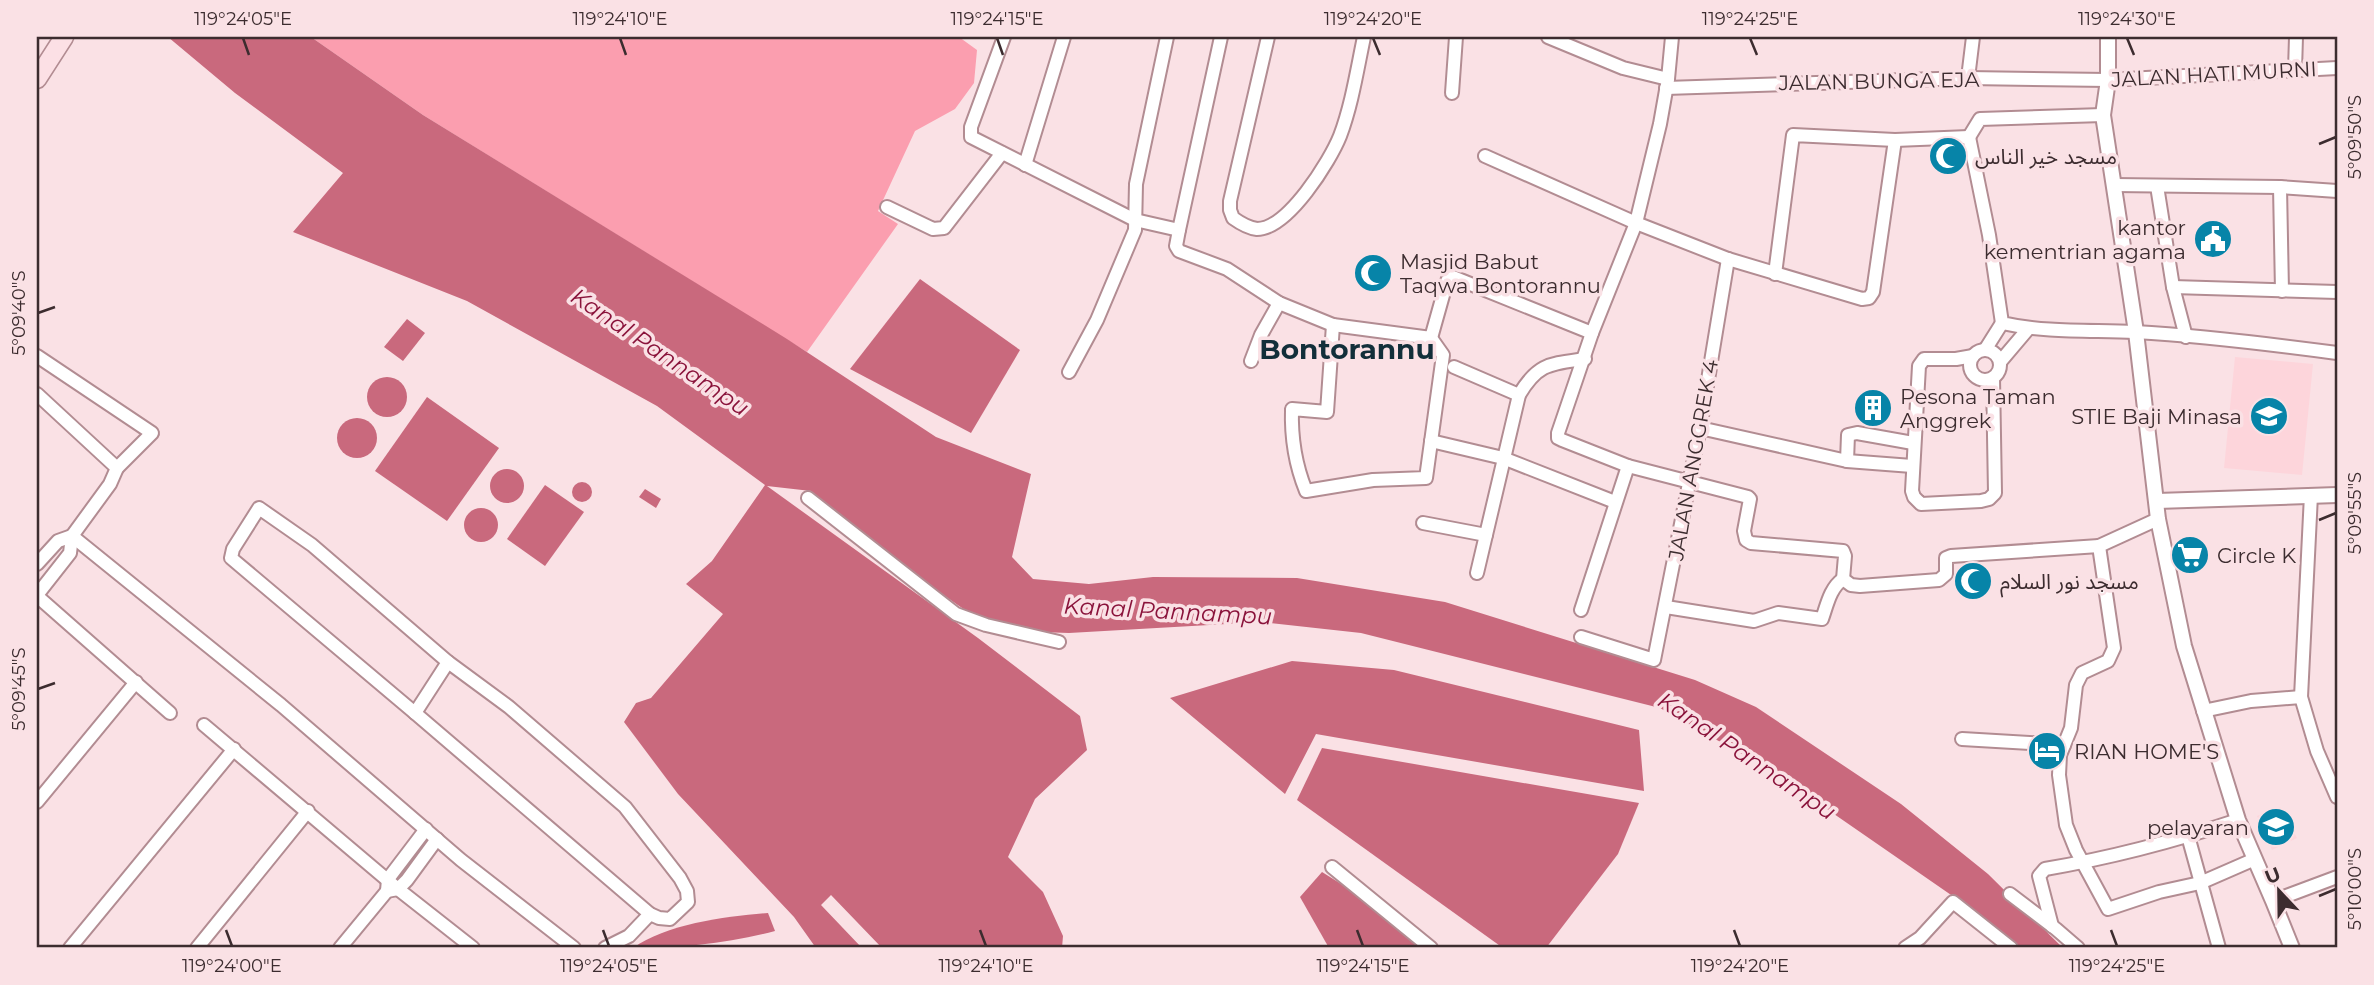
<svg xmlns="http://www.w3.org/2000/svg" width="2374" height="985" font-family="Montserrat,'Noto Sans Arabic',sans-serif">
<rect width="100%" height="100%" fill="#fae1e5"/>
<g fill="#fdd5db">
<path d="M 2235,357 L 2313,364 L 2302,475 L 2224,468 Z"/>
<path d="M 2280,807 L 2297,838 L 2272,850 L 2257,816 Z"/>
</g>
<path fill="#fb9eaf" d="M 311,37 L 959,37 L 977,50 L 974,83 L 955,109 L 915,131 L 878,211 L 898,224 L 807,352 L 423,115 Z"/>
<g fill="#c9697d">
<path d="M 168,37 L 311,37 L 423,115 L 787,339 L 936,437 L 1031,474 L 1012,557 L 1033,579 L 1089,584 L 1153,577 L 1297,578 L 1445,602 L 1695,680 L 1756,707 L 1901,804 L 1988,874 L 2063,948 L 2022,948 L 1954,897 L 1772,771 L 1660,708 L 1361,633 L 1262,622 L 1069,633 L 1039,632 L 972,615 L 925,582 L 811,491 L 767,486 L 978,638 L 1080,716 L 1087,750 L 1035,799 L 1008,857 L 1043,892 L 1063,936 L 1062,948 L 882,948 L 831,895 L 821,905 L 862,948 L 816,948 L 794,917 L 678,794 L 624,722 L 636,703 L 651,698 L 723,614 L 686,584 L 712,561 L 765,485 L 657,406 L 467,301 L 293,232 L 343,173 L 235,93 Z"/>
<path d="M 920,279 L 1020,350 L 971,433 L 850,369 Z"/>
<path d="M 407,319 L 425,333 L 403,361 L 384,347 Z"/>
<circle cx="387" cy="397" r="20"/>
<path d="M 427,397 L 499,448 L 447,521 L 375,471 Z"/>
<circle cx="357" cy="438" r="20"/>
<circle cx="507" cy="486" r="17"/>
<circle cx="582" cy="492" r="10"/>
<path d="M 545,485 L 584,512 L 545,566 L 507,539 Z"/>
<path d="M 645,489 L 661,499 L 656,508 L 639,497 Z"/>
<circle cx="481" cy="525" r="17"/>
<path d="M 1292,661 L 1394,670 L 1639,730 L 1644,791 L 1316,734 L 1285,794 L 1170,698 Z"/>
<path d="M 1322,748 L 1639,803 L 1618,854 L 1546,948 L 1503,948 L 1297,800 Z"/>
<path d="M 1322,872 L 1386,912 L 1428,948 L 1329,948 L 1300,897 Z"/>
<path d="M 768,913 L 775,931 C 729,943 681,948 633,948 C 666,924 728,916 768,913 Z"/>
</g>
<g fill="none" stroke-linecap="round" stroke-linejoin="round">
<defs>
<g id="minor">
<path d="M 1004,37 L 971,127 L 971,137 L 1135,220 L 1179,230"/>
<path d="M 1221,37 L 1179,230 L 1176,246 L 1179,251 L 1227,269 L 1279,303 L 1333,325 L 1431,338 L 1447,281 L 1453,277 L 1592,333"/>
<path d="M 1268,37 L 1230,201 L 1230,210 L 1233,218 C 1240,223 1248,228 1257,229 C 1288,229 1330,161 1340,136 C 1352,104 1357,70 1364,37"/>
<path d="M 1548,37 L 1623,68 L 1668,79"/>
<path d="M 2295,70 L 2296,37"/>
<path d="M 1968,78 L 1973,37"/>
<path d="M 1666,88 L 1968,78 L 2108,80 L 2337,68"/>
<path d="M 1452,93 L 1456,37"/>
<path d="M 1969,137 L 1980,119 L 2103,115"/>
<path d="M 1485,156 L 1636,223 L 1728,259 L 1862,299 L 1869,298 L 1873,292 L 1895,140"/>
<path d="M 1025,165 L 1064,37"/>
<path d="M 2114,185 L 2280,187 L 2337,191"/>
<path d="M 2157,186 L 2173,287 L 2186,337"/>
<path d="M 2280,187 L 2282,291"/>
<path d="M 887,207 L 933,229 L 944,228 L 1002,153"/>
<path d="M 1775,274 L 1793,135 L 1895,140 L 1969,137 L 1989,235 L 2002,323 C 2046,333 2091,330 2135,332 C 2203,336 2270,344 2337,353"/>
<path d="M 2173,287 L 2337,292"/>
<path d="M 1333,325 L 1327,412 L 1292,409 C 1291,439 1295,464 1306,491 L 1373,480 L 1426,478 L 1443,355 L 1431,338"/>
<path d="M 1985,350 L 2002,323"/>
<circle cx="1985" cy="365" r="15"/>
<path d="M 37,356 L 152,433 L 117,468"/>
<path d="M 1973,356 L 1956,359 L 1924,359 L 1919,366 L 1912,491 L 1914,497 L 1921,504 L 1981,501 L 1989,499 L 1995,493 L 1993,378"/>
<path d="M 1251,361 L 1261,335 L 1279,303"/>
<path d="M 2000,362 L 2028,329"/>
<path d="M 1454,367 L 1519,395"/>
<path d="M 1069,372 L 1097,320 L 1135,230 L 1136,184 L 1167,37"/>
<path d="M 37,394 L 117,468 L 110,484 L 72,536 L 70,553 L 37,595"/>
<path d="M 1700,428 L 1847,461 L 1912,466"/>
<path d="M 1431,441 L 1503,458 L 1615,502"/>
<path d="M 1847,461 L 1848,435 L 1857,433 L 1913,443"/>
<path d="M 1628,466 L 1748,497 L 1750,499 L 1744,531 L 1746,540 L 1751,543 L 1843,551 L 1845,556 L 1843,579 L 1851,585 L 1860,586 L 1939,580 L 1946,574 L 1946,558 L 1951,556 L 2099,546"/>
<path d="M 2311,495 L 2301,697 L 2317,751 L 2337,797"/>
<path d="M 808,498 L 956,614 L 986,625 L 1059,642"/>
<path d="M 259,508 L 312,545 L 448,662 L 415,713 L 231,558 L 233,549 Z"/>
<path d="M 2158,519 L 2099,546 L 2114,648 L 2108,661 L 2082,673 L 2076,685 L 2071,728 L 2060,755 L 2059,775 L 2066,825 L 2076,850 L 2108,909 L 2159,892 L 2200,883 L 2255,859"/>
<path d="M 1423,523 L 1486,535"/>
<path d="M 72,536 L 281,705 L 461,860 L 574,948"/>
<path d="M 37,564 L 58,541 L 72,536"/>
<path d="M 1477,573 L 1519,395 C 1538,363 1550,364 1585,359"/>
<path d="M 37,596 L 170,713"/>
<path d="M 1666,607 L 1754,621 L 1778,613 L 1822,619 C 1827,605 1830,588 1843,579"/>
<path d="M 1581,610 L 1628,466 L 1562,440 L 1558,438 L 1558,433 L 1592,333 L 1636,223 L 1660,124 L 1668,79 L 1672,37"/>
<path d="M 1581,637 L 1654,660 L 1700,428 L 1728,259"/>
<path d="M 2203,711 L 2251,701 L 2301,697"/>
<path d="M 415,713 L 650,914 L 659,918 L 670,919 L 688,902 L 687,891 L 680,878 L 625,807 L 509,707 L 448,662"/>
<path d="M 204,725 L 398,889 L 473,948"/>
<path d="M 1962,739 L 2064,745"/>
<path d="M 37,802 L 136,682"/>
<path d="M 426,829 L 388,879 L 387,891 L 398,889 L 407,880 L 437,839"/>
<path d="M 2188,836 L 2219,948"/>
<path d="M 1332,867 L 1431,948"/>
<path d="M 2010,894 L 2056,929 L 2078,948"/>
<path d="M 2273,901 L 2337,877"/>
<path d="M 2052,926 L 2039,876 L 2045,869 C 2110,858 2175,841 2238,820"/>
<path d="M 70,948 L 234,749"/>
<path d="M 197,948 L 308,811"/>
<path d="M 340,948 L 387,891"/>
<path d="M 605,948 L 629,936 L 650,914"/>
<path d="M 1905,948 L 1920,938 L 1953,902 L 2011,948"/>
</g>
<g id="tertiary">
<path d="M 2108,37 L 2108,80 L 2103,115 L 2136,332 L 2158,519 L 2184,646 L 2238,820 L 2273,901 L 2292,948"/>
<path d="M 2157,501 L 2337,495"/>
</g>
<path id="secondary" d="M 37,79 L 64,37"/>
</defs>
<use href="#minor" stroke="#b28c92" stroke-width="16"/>
<use href="#tertiary" stroke="#b28c92" stroke-width="18"/>
<use href="#secondary" stroke="#b28c92" stroke-width="21"/>
<use href="#minor" stroke="#fff" stroke-width="12"/>
<use href="#tertiary" stroke="#fff" stroke-width="14"/>
<use href="#secondary" stroke="#fce0e5" stroke-width="18"/>
</g>
<path fill="none" stroke="#3c2c2f" stroke-width="2.5" d="M 243,38 L 249,55M 620,38 L 626,55M 997,38 L 1003,55M 1373,38 L 1380,55M 1750,38 L 1757,55M 2127,38 L 2134,55M 2319,144 L 2336,137M 38,313 L 55,307M 2319,520 L 2336,513M 38,689 L 55,683M 2319,896 L 2336,889M 226,930 L 232,946M 603,930 L 609,946M 980,930 L 986,946M 1357,930 L 1363,946M 1734,930 L 1740,946M 2111,930 L 2117,946"/>
<defs>
<symbol id="mosque-disc" viewBox="-11 -11 22 22"><circle r="9.5" fill="#0784a8" stroke="#fae1e5"/><path d="M3.5-4.9A6 6 0 1 0 3.5 4.9A5 5 0 1 1 3.5-4.9Z" fill="#fff"/></symbol>
<symbol id="civic-disc" viewBox="-11 -11 22 22"><circle r="9.5" fill="#0784a8" stroke="#fae1e5"/><path d="M-.6-6.5H3V-4.5H.6V-3L4-1V1h2V6H-6V1h2V-1L-.6-3ZM-1.2 2.5V6h2.4V2.5Z" fill="#fff"/></symbol>
<symbol id="building-disc" viewBox="-11 -11 22 22"><circle r="9.5" fill="#0784a8" stroke="#fae1e5"/><path d="M-4-6H4V6H1V3H-1V6H-4ZM-2.5-4.3h1.7v1.8h-1.7ZM.8-4.3h1.7v1.8H.8ZM-2.5-1h1.7V.8h-1.7ZM.8-1h1.7V.8H.8Z" fill="#fff"/></symbol>
<symbol id="university-disc" viewBox="-11 -11 22 22"><circle r="9.5" fill="#0784a8" stroke="#fae1e5"/><path d="M0-5L7-2L0 1L-7-2ZM-4 1L0 2.5L4 1V4Q0 6-4 4Z" fill="#fff"/></symbol>
<symbol id="supermarket-disc" viewBox="-11 -11 22 22"><circle r="9.5" fill="#0784a8" stroke="#fae1e5"/><path d="M-6-5.5h2.5l.6 2H6L4.5 2H-2.5L-4.4-4H-6ZM-1.5 3.2a1.3 1.3 0 1 0 .1 0ZM3 3.2a1.3 1.3 0 1 0 .1 0Z" fill="#fff"/></symbol>
<symbol id="hotel-disc" viewBox="-11 -11 22 22"><circle r="9.5" fill="#0784a8" stroke="#fae1e5"/><path d="M-6-4.5h1.5V1H6V5H4.5V3h-9V5H-6ZM-4 0a1.8 1.8 0 1 1 3.6 0ZM.5 0V-2.5h3Q6-2.5 6 0Z" fill="#fff"/></symbol>
<symbol id="school-disc" viewBox="-11 -11 22 22"><circle r="9.5" fill="#0784a8" stroke="#fae1e5"/><path d="M0-5L7-2L0 1L-7-2ZM-4 1L0 2.5L4 1V4Q0 6-4 4Z" fill="#fff"/></symbol>
</defs>
<g fill-rule="evenodd">
<use href="#mosque-disc" x="1926" y="134" width="44" height="44"/>
<use href="#civic-disc" x="2191" y="217" width="44" height="44"/>
<use href="#mosque-disc" x="1351" y="251" width="44" height="44"/>
<use href="#building-disc" x="1851" y="386" width="44" height="44"/>
<use href="#university-disc" x="2247" y="394" width="44" height="44"/>
<use href="#supermarket-disc" x="2168" y="533" width="44" height="44"/>
<use href="#mosque-disc" x="1951" y="559" width="44" height="44"/>
<use href="#hotel-disc" x="2025" y="729" width="44" height="44"/>
<use href="#school-disc" x="2254" y="805" width="44" height="44"/>
</g>
<g text-anchor="middle" dominant-baseline="central" stroke-width="7" stroke-linejoin="round" paint-order="stroke">
<g font-size="21" fill="#3c2c2f" stroke="#fae1e5">
<text transform="translate(2214 74) rotate(-3)">JALAN HATI MURNI</text>
<text transform="translate(1879 81) rotate(-1)">JALAN BUNGA EJA</text>
<text transform="translate(1693 460) rotate(-80)">JALAN ANGGREK 4</text>
</g>
<g font-size="21" fill="#3c2c2f" stroke="#fae1e5" text-anchor="start">
<text x="1975" y="156">مسجد خير الناس</text>
<text x="2186" y="227" text-anchor="end">kantor<tspan x="2186" dy="24">kementrian agama</tspan></text>
<text x="1400" y="261">Masjid Babut<tspan x="1400" dy="24">Taqwa Bontorannu</tspan></text>
<text x="1900" y="396">Pesona Taman<tspan x="1900" dy="24">Anggrek</tspan></text>
<text x="2242" y="416" text-anchor="end">STIE Baji Minasa</text>
<text x="2217" y="555">Circle K</text>
<text x="2000" y="581">مسجد نور السلام</text>
<text x="2074" y="751">RIAN HOME'S</text>
<text x="2249" y="827" text-anchor="end">pelayaran</text>
</g>
<g font-size="23" font-style="italic" fill="#8a133b" stroke="#fae1e5">
<text transform="translate(660 352) rotate(34)">Kanal Pannampu</text>
<text transform="translate(1168 611) rotate(3)">Kanal Pannampu</text>
<text transform="translate(1747 756) rotate(34)">Kanal Pannampu</text>
</g>
<g font-size="28" font-weight="bold" fill="#122f3a" stroke="#fae1e5">
<text x="1347" y="349">Bontorannu</text>
</g>
</g>
<rect width="2374" height="985" fill="none" stroke="#fae1e5" stroke-width="77"/>
<g transform="translate(2279 891) rotate(338)" stroke="#fae1e5" stroke-width="5" paint-order="stroke">
<path d="M0-5L12 26L0 18L-12 26Z" fill="#3c2c2f"/>
<text y="-10" font-size="19" font-weight="bold" text-anchor="middle" fill="#3c2c2f">U</text>
</g>
<rect x="38" y="38" width="2298" height="908" fill="none" stroke="#3c2c2f" stroke-width="2.5"/>
<g font-size="18" text-anchor="middle" fill="#3c2c2f">
<text x="243" y="25">119°24'05"E</text>
<text x="620" y="25">119°24'10"E</text>
<text x="997" y="25">119°24'15"E</text>
<text x="1373" y="25">119°24'20"E</text>
<text x="1750" y="25">119°24'25"E</text>
<text x="2127" y="25">119°24'30"E</text>
<text transform="translate(2355 137) rotate(-90)" y="6">5°09'50"S</text>
<text transform="translate(19 313) rotate(-90)" y="6">5°09'40"S</text>
<text transform="translate(2355 513) rotate(-90)" y="6">5°09'55"S</text>
<text transform="translate(19 689) rotate(-90)" y="6">5°09'45"S</text>
<text transform="translate(2355 889) rotate(-90)" y="6">5°10'00"S</text>
<text x="232" y="972">119°24'00"E</text>
<text x="609" y="972">119°24'05"E</text>
<text x="986" y="972">119°24'10"E</text>
<text x="1363" y="972">119°24'15"E</text>
<text x="1740" y="972">119°24'20"E</text>
<text x="2117" y="972">119°24'25"E</text>
</g>
</svg>
